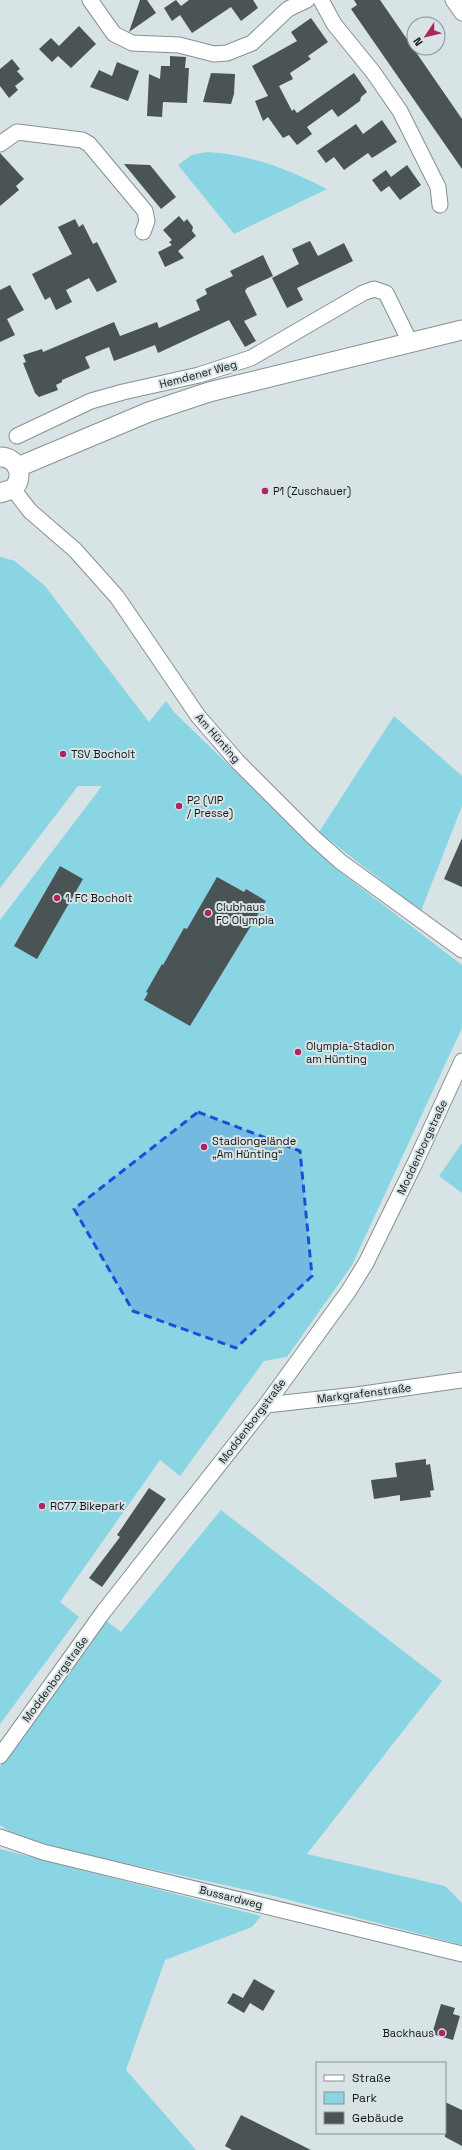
<svg xmlns="http://www.w3.org/2000/svg" width="462" height="2150" font-family="'Space Grotesk',sans-serif">
<rect width="100%" height="100%" fill="#d8e3e5"/>
<g fill="#8ad5e3">
<path d="M 207,152 C 250,154 289,170 327,189 L 234,234 L 178,165 L 192,155 Z"/>
<path d="M 0,557 L 15,561 L 45,586 L 149,722 L 166,701 L 175,713 L 335,868 L 462,965 L 462,1028 L 352,1265 L 287,1357 L 264,1361 L 180,1476 L 160,1460 L 60,1602 L 79,1617 L 0,1724 L 0,920 L 102,786 L 78,786 L 0,888 Z"/>
<path d="M 394,716 L 462,776 L 462,806 L 421,911 L 319,832 Z"/>
<path d="M 462,1143 L 462,1193 L 439,1176 Z"/>
<path d="M 221,1510 L 442,1681 L 307,1854 L 445,1886 L 462,1903 L 462,1945 L 274,1896 L 43,1845 L 12,1833 L 0,1825 L 0,1767 L 105,1620 L 121,1632 Z"/>
<path d="M 0,1849 L 261,1916 L 252,1927 L 165,1960 L 126,2070 L 196,2150 L 0,2150 Z"/>
</g>
<g fill="#4b5455">
<path d="M 140,0 L 147,0 L 156,13 L 129,32 Z"/>
<path d="M 176,0 L 181,6 L 189,0 L 253,0 L 258,8 L 241,21 L 231,7 L 192,33 L 180,15 L 172,21 L 164,8 Z"/>
<path d="M 354,0 L 380,0 L 462,119 L 462,169 L 351,9 L 357,5 Z"/>
<path d="M 311,18 L 328,42 L 308,56 L 311,59 L 290,73 L 293,79 L 279,86 L 292,111 L 294,109 L 297,113 L 354,73 L 367,92 L 361,97 L 360,101 L 338,117 L 332,109 L 307,127 L 312,134 L 297,145 L 289,135 L 283,138 L 268,117 L 263,121 L 255,101 L 268,96 L 252,66 L 297,41 L 291,32 Z"/>
<path d="M 79,26 L 96,44 L 71,68 L 58,56 L 52,62 L 39,49 L 51,38 L 59,46 Z"/>
<path d="M 170,56 L 186,57 L 185,68 L 189,68 L 187,103 L 163,102 L 162,117 L 147,116 L 149,74 L 160,79 L 161,66 L 170,66 Z"/>
<path d="M 12,59 L 20,69 L 17,71 L 24,79 L 15,86 L 18,90 L 9,98 L 0,86 L 0,69 Z"/>
<path d="M 117,62 L 139,71 L 128,101 L 90,87 L 99,70 L 112,76 Z"/>
<path d="M 211,73 L 235,74 L 234,94 L 231,104 L 203,102 Z"/>
<path d="M 382,120 L 397,142 L 372,158 L 368,153 L 344,170 L 334,157 L 326,163 L 317,151 L 356,124 L 363,134 Z"/>
<path d="M 0,153 L 24,179 L 16,186 L 19,190 L 0,206 Z"/>
<path d="M 124,164 L 150,165 L 176,197 L 161,209 Z"/>
<path d="M 407,165 L 421,185 L 400,200 L 389,186 L 381,192 L 372,180 L 386,170 L 391,177 Z"/>
<path d="M 179,216 L 184,222 L 187,219 L 193,227 L 192,231 L 196,236 L 178,251 L 184,258 L 165,267 L 158,252 L 172,245 L 169,242 L 172,240 L 163,230 Z"/>
<path d="M 75,219 L 79,227 L 83,224 L 93,244 L 97,242 L 117,282 L 97,292 L 89,278 L 66,290 L 72,302 L 56,310 L 50,297 L 45,300 L 32,274 L 72,254 L 58,227 Z"/>
<path d="M 310,241 L 318,256 L 344,243 L 353,261 L 297,288 L 303,300 L 287,308 L 272,278 L 299,264 L 292,249 Z"/>
<path d="M 263,255 L 273,276 L 247,288 L 245,291 L 257,315 L 244,321 L 256,341 L 245,347 L 229,320 L 158,353 L 155,345 L 114,361 L 109,347 L 85,357 L 90,368 L 62,380 L 62,382 L 56,385 L 58,390 L 39,397 L 35,393 L 23,363 L 26,362 L 23,355 L 42,349 L 43,352 L 114,322 L 120,336 L 157,322 L 159,328 L 200,310 L 196,300 L 207,294 L 205,289 L 233,276 L 230,271 Z"/>
<path d="M 10,285 L 24,310 L 7,319 L 15,335 L 0,342 L 0,290 Z"/>
<path d="M 462,838 L 462,887 L 444,879 Z"/>
<path d="M 60,866 L 83,879 L 37,959 L 14,946 Z"/>
<path d="M 217,877 L 244,892 L 246,889 L 266,901 L 190,1026 L 144,1000 L 148,993 L 146,992 L 162,964 L 163,965 L 184,928 L 187,929 Z"/>
<path d="M 426,1459 L 426,1465 L 430,1464 L 434,1490 L 430,1491 L 431,1497 L 400,1501 L 400,1495 L 374,1499 L 371,1480 L 397,1477 L 395,1463 Z"/>
<path d="M 149,1488 L 166,1499 L 102,1587 L 89,1578 L 120,1537 L 117,1535 Z"/>
<path d="M 254,1979 L 275,1991 L 263,2011 L 250,2003 L 244,2013 L 227,2003 L 233,1993 L 243,1998 Z"/>
<path d="M 441,2004 L 455,2008 L 453,2014 L 460,2016 L 453,2040 L 432,2034 Z"/>
<path d="M 445,2102 L 462,2110 L 462,2146 L 445,2137 Z"/>
<path d="M 241,2115 L 311,2150 L 232,2150 L 225,2146 Z"/>
</g>
<g fill="none" stroke-linecap="round" stroke-linejoin="round">
<defs>
<g id="minor">
<path d="M 90,0 L 114,34 L 132,43 L 179,45 L 214,54 L 227,53 L 252,43 L 288,9 L 307,0"/>
<path d="M 321,0 L 334,24 L 373,72 L 400,111 L 438,187 L 440,205"/>
<path d="M 453,0 L 462,13"/>
<path d="M 0,144 L 17,132 L 82,140 L 89,144 L 145,211 L 147,221 L 143,232"/>
<path d="M 17,436 L 91,401 L 123,392 L 199,375 L 251,358 L 363,293 L 374,289 L 386,293 L 410,342"/>
<path d="M 13,489 L 30,511 L 75,550 L 117,597 L 198,716 L 237,761 L 314,838 L 341,862 L 462,950"/>
<path d="M 266,1405 L 356,1395 L 462,1380"/>
<path d="M 0,1756 L 104,1611 L 266,1405 L 348,1292 L 366,1263 L 415,1163 L 462,1061"/>
<path d="M 0,1837 L 43,1852 L 462,1954"/>
</g>
<g id="tertiary">
<path d="M 0,457 C 18,457 25,477 13,489 L 0,493"/>
<path d="M 18,467 L 149,412 L 209,392 L 462,330"/>
</g>
</defs>
<use href="#minor" stroke="#879092" stroke-width="17"/>
<use href="#tertiary" stroke="#879092" stroke-width="21"/>
<use href="#minor" stroke="#fff" stroke-width="15"/>
<use href="#tertiary" stroke="#fff" stroke-width="19"/>
</g>
<path fill="#1d4ed8" fill-opacity="0.2" stroke="#1d4ed8" stroke-width="3" stroke-dasharray="8 5" stroke-linejoin="round" d="M 198,1112 L 300,1151 L 312,1276 L 236,1348 L 133,1311 L 74,1209 Z"/>
<g fill="#af2460" stroke="#d8e3e5" stroke-width="1.5">
<circle cx="265" cy="491" r="4"/>
<circle cx="63" cy="754" r="4"/>
<circle cx="179" cy="806" r="4"/>
<circle cx="57" cy="898" r="4"/>
<circle cx="208" cy="913" r="4"/>
<circle cx="298" cy="1052" r="4"/>
<circle cx="204" cy="1147" r="4"/>
<circle cx="42" cy="1506" r="4"/>
<circle cx="442" cy="2033" r="4"/>
</g>
<g text-anchor="middle" dominant-baseline="central" stroke-width="4" stroke-linejoin="round" paint-order="stroke">
<g font-size="11" fill="#131717" stroke="#d8e3e5">
<text transform="translate(198 374) rotate(-15)">Hemdener Weg</text>
<text transform="translate(218 738) rotate(49)">Am Hünting</text>
<text transform="translate(422 1147) rotate(-65)">Moddenborgstraße</text>
<text transform="translate(364 1393) rotate(-7)">Markgrafenstraße</text>
<text transform="translate(252 1421) rotate(-53)">Moddenborgstraße</text>
<text transform="translate(55 1679) rotate(-54)">Moddenborgstraße</text>
<text transform="translate(231 1897) rotate(14)">Bussardweg</text>
</g>
<g font-size="11" fill="#131717" stroke="#d8e3e5" text-anchor="start">
<text x="273" y="491">P1 (Zuschauer)</text>
<text x="71" y="754">TSV Bocholt</text>
<text x="187" y="800">P2 (VIP<tspan x="187" dy="13">/ Presse)</tspan></text>
<text x="65" y="898">1. FC Bocholt</text>
<text x="216" y="907">Clubhaus<tspan x="216" dy="13">FC Olympia</tspan></text>
<text x="306" y="1046">Olympia-Stadion<tspan x="306" dy="13">am Hünting</tspan></text>
<text x="212" y="1141">Stadiongelände<tspan x="212" dy="13">„Am Hünting“</tspan></text>
<text x="50" y="1506">RC77 Bikepark</text>
<text x="434" y="2033" text-anchor="end">Backhaus</text>
</g>
</g>
<rect x="316" y="2062" width="130" height="72" fill="#d8e3e5" stroke="#899193"/>
<rect x="324" y="2075" width="20" height="6" fill="#ffffff" stroke="#899193"/>
<text x="352" y="2082" font-size="12" fill="#131717">Straße</text>
<rect x="324" y="2092" width="20" height="12" fill="#8ad5e3" stroke="#899193"/>
<text x="352" y="2102" font-size="12" fill="#131717">Park</text>
<rect x="324" y="2112" width="20" height="12" fill="#4b5455" stroke="#899193"/>
<text x="352" y="2122" font-size="12" fill="#131717">Gebäude</text>
<g transform="translate(426 36) rotate(235)"><circle r="19" fill="#d8e3e5" stroke="#899193"/>
<path d="M0-3L7 15L0 10L-7 15Z" fill="#af2460"/>
<text y="-6" font-size="11" font-weight="bold" text-anchor="middle" fill="#131717">N</text>
</g>
</svg>
